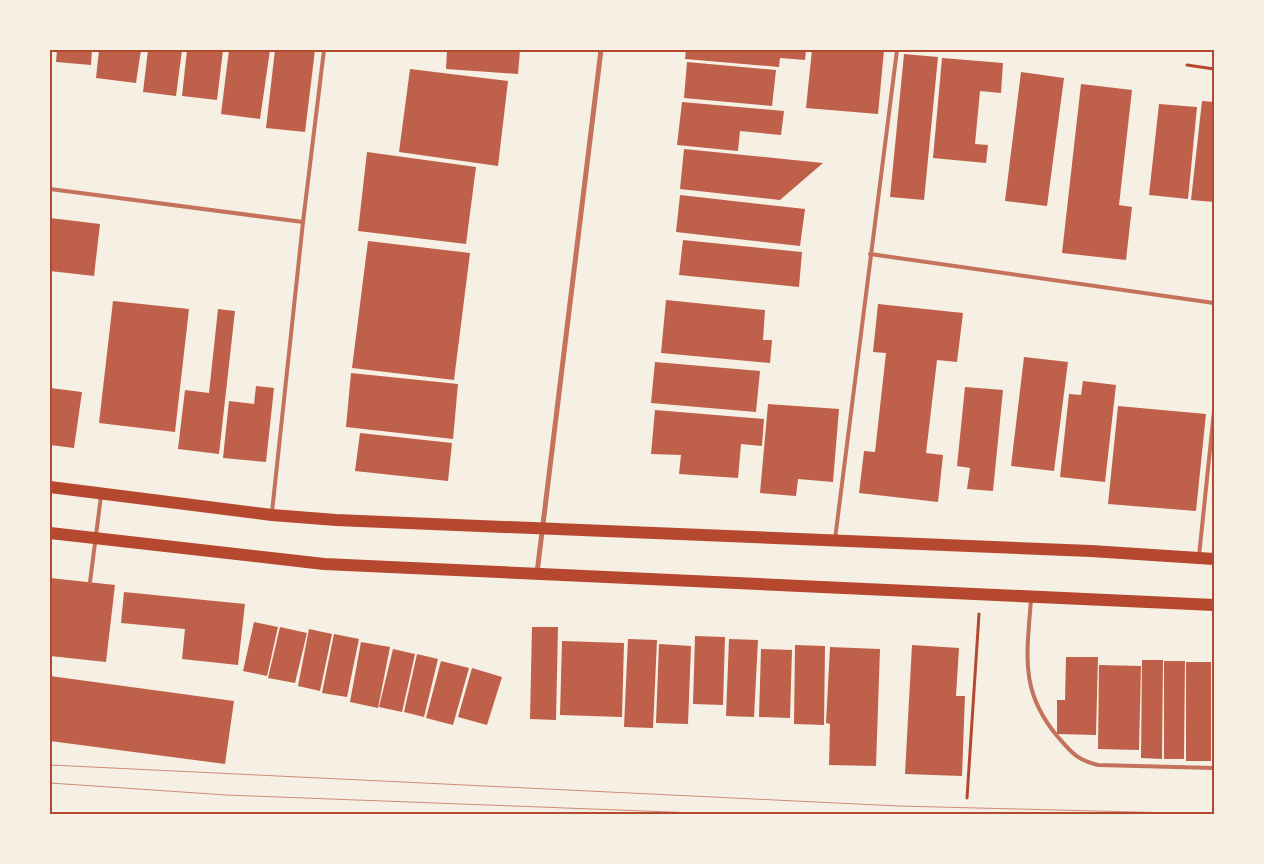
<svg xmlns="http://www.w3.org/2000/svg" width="1264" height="864" font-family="'Open Sans',sans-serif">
<rect width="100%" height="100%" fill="#f6efe4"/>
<g fill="#bf614a">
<path d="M 57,50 L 92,50 L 91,65 L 56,62 Z"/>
<path d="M 99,50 L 141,50 L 136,83 L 96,78 Z"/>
<path d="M 148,50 L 182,50 L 176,96 L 143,92 Z"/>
<path d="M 187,50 L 223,50 L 217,100 L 182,96 Z"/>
<path d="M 229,50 L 270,50 L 260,119 L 221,114 Z"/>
<path d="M 275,50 L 315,50 L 305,132 L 266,128 Z"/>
<path d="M 447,50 L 520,50 L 518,74 L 446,69 Z"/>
<path d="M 686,50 L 806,50 L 805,60 L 780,58 L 779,67 L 685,59 Z"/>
<path d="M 812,50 L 884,50 L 878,114 L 806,108 Z"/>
<path d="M 904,54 L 938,57 L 924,200 L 890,197 Z"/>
<path d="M 942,58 L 1003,63 L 1001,93 L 980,91 L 975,144 L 988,145 L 986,163 L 933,158 Z"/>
<path d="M 687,62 L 776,70 L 772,106 L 684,98 Z"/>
<path d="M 410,69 L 508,81 L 498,166 L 399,152 Z"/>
<path d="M 1021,72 L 1064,78 L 1047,206 L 1005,201 Z"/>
<path d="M 1081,84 L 1132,90 L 1119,205 L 1132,207 L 1126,260 L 1062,253 Z"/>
<path d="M 1202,101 L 1214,102 L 1214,202 L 1191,200 Z"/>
<path d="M 682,102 L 784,111 L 781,135 L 740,131 L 738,151 L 677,145 Z"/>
<path d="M 1159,104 L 1197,107 L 1188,199 L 1149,195 Z"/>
<path d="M 684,149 L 823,163 L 780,200 L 680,189 Z"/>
<path d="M 367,152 L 476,167 L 466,244 L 358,231 Z"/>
<path d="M 680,195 L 805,209 L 800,246 L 676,232 Z"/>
<path d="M 50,218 L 100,224 L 94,276 L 50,271 Z"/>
<path d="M 683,240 L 802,252 L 799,287 L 679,275 Z"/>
<path d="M 368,241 L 470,253 L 454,380 L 352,368 Z"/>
<path d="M 666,300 L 765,310 L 763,340 L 772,340 L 770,363 L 661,353 Z"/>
<path d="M 113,301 L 189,309 L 175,432 L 99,423 Z"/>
<path d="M 878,304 L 963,313 L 957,362 L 937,360 L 926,453 L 943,455 L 938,502 L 859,493 L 864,451 L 875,452 L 886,353 L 873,352 Z"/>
<path d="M 218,309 L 235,311 L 219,454 L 178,449 L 185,390 L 209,393 Z"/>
<path d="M 1024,357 L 1068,362 L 1054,471 L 1011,466 Z"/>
<path d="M 655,362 L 760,371 L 756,412 L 651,403 Z"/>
<path d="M 351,373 L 458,384 L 453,439 L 346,427 Z"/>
<path d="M 1083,381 L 1116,385 L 1105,482 L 1060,477 L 1069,394 L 1081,395 Z"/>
<path d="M 256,386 L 274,388 L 266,462 L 223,458 L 229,401 L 254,404 Z"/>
<path d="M 965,387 L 1003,390 L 993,491 L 967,489 L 970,468 L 957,466 Z"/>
<path d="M 50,388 L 82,392 L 74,448 L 50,445 Z"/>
<path d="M 768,404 L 839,409 L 833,482 L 798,479 L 796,496 L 760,493 Z"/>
<path d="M 1118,406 L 1206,414 L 1196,511 L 1108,504 Z"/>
<path d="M 655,410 L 764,419 L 762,446 L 741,444 L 738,478 L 679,474 L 681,455 L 651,454 Z"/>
<path d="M 360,433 L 452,443 L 448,481 L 355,471 Z"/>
<path d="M 50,578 L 115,585 L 106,662 L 50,656 Z"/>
<path d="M 124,592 L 245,604 L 238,665 L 182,659 L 185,629 L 121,623 Z"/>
<path d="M 254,622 L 278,627 L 267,676 L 243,671 Z"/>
<path d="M 280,627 L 307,633 L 295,683 L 268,678 Z"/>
<path d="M 532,627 L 558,627 L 556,720 L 530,719 Z"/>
<path d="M 309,629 L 332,634 L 320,691 L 298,686 Z"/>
<path d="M 334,634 L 359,639 L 347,697 L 322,693 Z"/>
<path d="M 695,636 L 725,637 L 723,705 L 693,704 Z"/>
<path d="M 628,639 L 657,640 L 653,728 L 624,727 Z"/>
<path d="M 729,639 L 758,640 L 754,717 L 726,716 Z"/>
<path d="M 562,641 L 624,643 L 622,717 L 560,715 Z"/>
<path d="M 361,642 L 390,647 L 378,708 L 350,702 Z"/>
<path d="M 659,644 L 691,646 L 688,724 L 656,723 Z"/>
<path d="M 795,645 L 825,646 L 824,725 L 794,724 Z"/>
<path d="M 912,645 L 959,648 L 956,696 L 965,696 L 962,776 L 905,774 Z"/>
<path d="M 830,647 L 880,649 L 876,766 L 829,765 L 830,724 L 826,723 Z"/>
<path d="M 393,649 L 415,654 L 402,712 L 379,707 Z"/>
<path d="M 761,649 L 792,650 L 790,718 L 759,717 Z"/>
<path d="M 417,654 L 438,659 L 424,717 L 404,712 Z"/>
<path d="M 1066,657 L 1098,657 L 1096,735 L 1057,734 L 1057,700 L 1065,700 Z"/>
<path d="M 1142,660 L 1163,660 L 1162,759 L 1141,758 Z"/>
<path d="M 441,661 L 469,668 L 453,725 L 426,718 Z"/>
<path d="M 1164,661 L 1185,661 L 1184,759 L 1164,759 Z"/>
<rect x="1186" y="662" width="25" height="99"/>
<path d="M 1099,665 L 1141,666 L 1139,750 L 1098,749 Z"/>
<path d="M 472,668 L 502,677 L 487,725 L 458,717 Z"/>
<path d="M 50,676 L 234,701 L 225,764 L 50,741 Z"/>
</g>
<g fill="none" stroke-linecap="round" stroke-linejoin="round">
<g stroke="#b5482f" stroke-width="3">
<path d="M 1187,65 L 1214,69"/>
<path d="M 967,798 L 979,614"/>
</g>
<g stroke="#c5725c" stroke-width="4">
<path d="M 50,189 L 303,222"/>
<path d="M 870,254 L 1214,303"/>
<path d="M 272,512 L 303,222 L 324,50"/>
<path d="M 835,539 L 897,50"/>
<path d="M 1199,556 L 1214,411"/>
<path d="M 90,582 L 101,496"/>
<path d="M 1031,599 C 1027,655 1019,691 1058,737 C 1072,753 1077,760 1098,765 L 1214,768"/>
</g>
<path stroke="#c5725c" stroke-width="5" d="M 537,573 L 601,50"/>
<g stroke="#b5482f" stroke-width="12">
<path d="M 50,487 L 272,515 L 336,520 L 1091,551 L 1214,559"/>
<path d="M 50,533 L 324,564 L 1214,605"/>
</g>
<g stroke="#cf8b77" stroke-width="1">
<path d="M 50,765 L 899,806 L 1214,814"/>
<path d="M 50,783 L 226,795 L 722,814"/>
</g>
</g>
<rect width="1264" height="864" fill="none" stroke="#f6efe4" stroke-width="102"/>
<rect x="51" y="51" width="1162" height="762" fill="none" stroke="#b5482f" stroke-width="2"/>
</svg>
